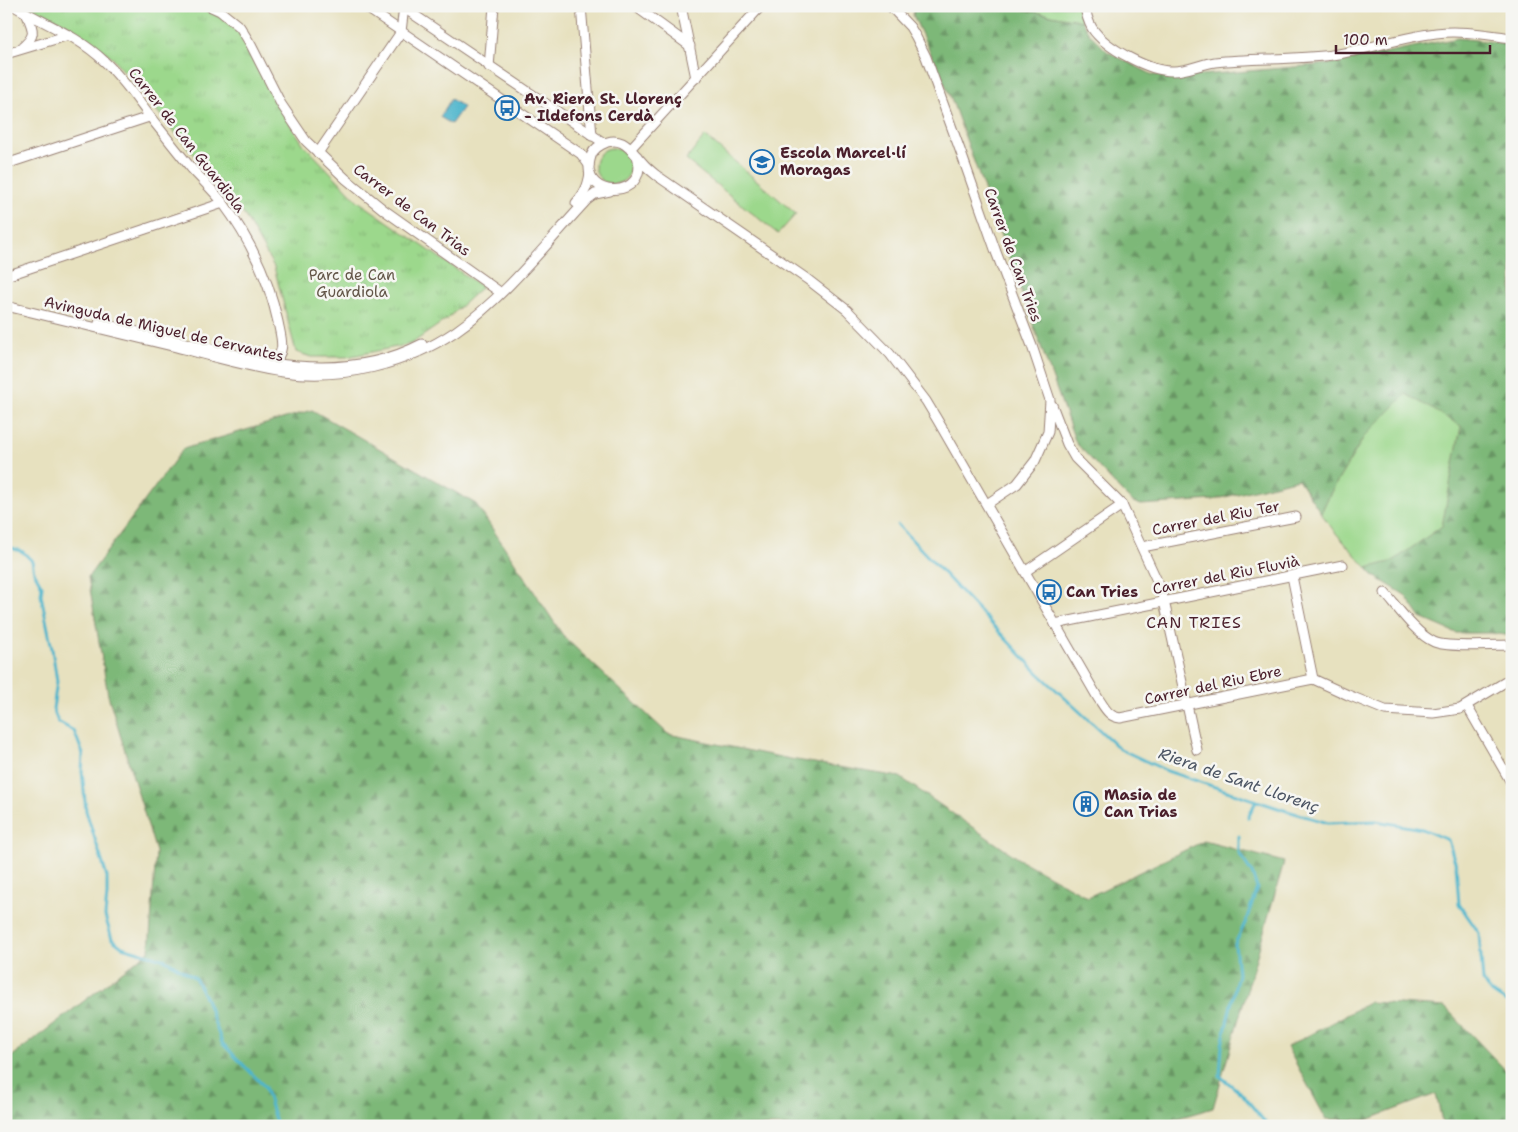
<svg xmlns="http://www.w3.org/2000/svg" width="1518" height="1132" font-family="'Shantell Sans',sans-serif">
<defs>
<pattern id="grass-tufts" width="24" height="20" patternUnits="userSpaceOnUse" patternTransform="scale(1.25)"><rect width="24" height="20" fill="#9cd88c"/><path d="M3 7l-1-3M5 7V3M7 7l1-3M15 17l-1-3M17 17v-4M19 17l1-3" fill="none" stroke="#88b979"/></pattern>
<pattern id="forest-firs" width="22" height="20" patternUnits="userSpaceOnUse" patternTransform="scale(1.25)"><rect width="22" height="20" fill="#7db878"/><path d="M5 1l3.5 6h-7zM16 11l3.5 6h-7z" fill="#689563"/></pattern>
</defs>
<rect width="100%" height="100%" fill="#f6f6f2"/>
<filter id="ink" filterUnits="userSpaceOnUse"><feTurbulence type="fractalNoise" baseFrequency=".02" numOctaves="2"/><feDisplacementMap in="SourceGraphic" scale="10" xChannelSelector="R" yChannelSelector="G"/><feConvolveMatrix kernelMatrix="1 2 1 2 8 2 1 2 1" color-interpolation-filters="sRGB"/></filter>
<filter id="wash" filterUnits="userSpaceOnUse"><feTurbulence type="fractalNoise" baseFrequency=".0096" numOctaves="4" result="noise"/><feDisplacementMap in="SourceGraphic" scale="20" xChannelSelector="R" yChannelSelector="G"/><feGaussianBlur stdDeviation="1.12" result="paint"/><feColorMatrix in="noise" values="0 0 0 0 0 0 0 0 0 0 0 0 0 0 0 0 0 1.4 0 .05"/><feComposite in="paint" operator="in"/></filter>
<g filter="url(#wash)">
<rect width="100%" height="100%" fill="#e7e1bf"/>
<g fill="url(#grass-tufts)" stroke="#737c5c">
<path d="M 22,6 L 196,6 L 214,13 L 238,30 L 253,53 L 287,120 L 304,145 L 358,201 L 482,287 L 447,319 L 411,344 L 347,357 L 311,357 L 296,352 L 274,267 L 245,216 L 111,56 L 65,23 Z"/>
<path d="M 1005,6 L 1079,6 L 1082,21 Z"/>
</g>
<g fill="url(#forest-firs)" stroke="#646c52">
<path d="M 915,6 L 1005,6 L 1082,21 L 1089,33 L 1108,52 L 1153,75 L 1190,76 L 1329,64 L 1458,38 L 1512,44 L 1512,636 L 1491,633 L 1456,633 L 1421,618 L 1405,595 L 1374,576 L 1367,568 L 1393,561 L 1442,526 L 1461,426 L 1364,437 L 1330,494 L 1321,513 L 1298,479 L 1213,500 L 1141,505 L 1133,502 L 1124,494 L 1076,443 L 951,98 L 913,15 Z"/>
<path d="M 312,410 L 476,504 L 564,637 L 668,734 L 790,759 L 900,777 L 1017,858 L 1088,897 L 1204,841 L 1284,862 L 1213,1108 L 1150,1126 L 6,1126 L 6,1061 L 149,951 L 156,852 L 108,695 L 88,577 L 183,449 Z"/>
<path d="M 1370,1002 L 1445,1007 L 1512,1077 L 1512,1126 L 1443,1126 L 1436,1094 L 1367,1120 L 1326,1119 L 1287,1047 Z"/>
</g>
<g fill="#9cd88c" stroke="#737c5c">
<path d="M 705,136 L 796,214 L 778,234 L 686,160 Z"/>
<circle cx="613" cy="166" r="18"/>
<path d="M 1406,394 L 1461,426 L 1442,526 L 1393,561 L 1367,568 L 1334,531 L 1321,513 L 1330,494 L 1364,437 Z"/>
</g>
<path fill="#4eb5cc" stroke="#4c6a7c" d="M 451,99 L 463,107 L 451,124 L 440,117 Z"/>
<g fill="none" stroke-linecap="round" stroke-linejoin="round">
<g stroke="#4eb5cc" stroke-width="3">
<path d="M 898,525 L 1038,673 L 1120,749 L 1167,771 L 1284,810 L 1328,823 L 1376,821 L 1422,829 L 1448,840 L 1456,865 L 1459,904 L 1479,933 L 1483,981 C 1489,994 1500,997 1512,1005"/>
<path d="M 6,546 L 23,552 L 32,561 L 34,572 L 42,586 L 41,595 L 52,649 L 57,681 L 53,709 L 58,722 L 74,731 L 83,754 L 82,771 L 86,811 L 107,877 L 107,895 L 105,916 L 112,939 L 122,947 L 166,960 L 195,978 L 206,999 L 222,1043 L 265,1087 L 277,1126"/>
<path d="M 1248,818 L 1256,801"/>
<path d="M 1239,836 L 1239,853 L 1252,873 L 1257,888 L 1246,921 L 1235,944 L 1238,974 L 1222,1045 L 1220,1076 L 1243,1095 L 1268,1126"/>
</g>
</g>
</g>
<g filter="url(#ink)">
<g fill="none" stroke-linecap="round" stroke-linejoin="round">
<defs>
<g id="minor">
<path d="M 14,6 C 45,24 78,36 104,61 C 126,81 141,106 159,128 C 170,142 181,156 192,169 C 202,180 214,191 223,203 C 249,238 269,280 278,322 C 281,338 287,352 272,363"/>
<path d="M 209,6 L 220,11 L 240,27 L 251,45 L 281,104 L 306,141 L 346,179 L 384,210 L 497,290"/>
<path d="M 364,6 L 581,154 L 589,165"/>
<path d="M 401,6 L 604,143"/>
<path d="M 581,6 L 592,136"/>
<path d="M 635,6 L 690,46"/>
<path d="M 681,6 L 696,78"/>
<path d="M 890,6 L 910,27 L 916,37 L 926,57 L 960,150 L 996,252 L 1032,346 L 1050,400 L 1048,432 L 1035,461 L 1017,484 L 987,504"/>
<path d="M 1085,6 C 1086,14 1088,21 1092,28 C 1105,48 1150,72 1174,71 C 1186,71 1201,64 1215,62 C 1254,58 1293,60 1332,55 C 1367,50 1401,37 1436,33 C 1462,30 1487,35 1512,38"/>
<path d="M 20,49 C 37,36 34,31 26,13"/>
<path d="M 6,54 L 69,35"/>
<path d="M 489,67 L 494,6"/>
<path d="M 631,148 L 761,6"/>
<path d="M 318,153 L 401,32 L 404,6"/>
<path d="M 637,156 C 651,200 580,200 590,160 C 591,154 595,148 601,145 C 621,133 631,150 642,162 C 646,167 651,171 656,175 L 807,279 L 847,310 L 890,354 L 926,401 L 938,421 L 1098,698 C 1104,706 1108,717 1120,718 L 1313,679"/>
<path d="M 6,164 L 149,117"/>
<path d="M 576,203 C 585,193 588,186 590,173"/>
<path d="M 6,276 L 223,203"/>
<path d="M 6,306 C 63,320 119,333 176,347 C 211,356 247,367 283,372 C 343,380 406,365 456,331 C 505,297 546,244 587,200 L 595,194 L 610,191"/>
<path d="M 99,323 L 272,363 C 323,371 376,368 422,344"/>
<path d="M 1052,405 L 1067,444 L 1075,458 L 1122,505 L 1159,585 L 1164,601 L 1197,750"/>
<path d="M 1142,547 L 1296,517"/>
<path d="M 1026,571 L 1122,505"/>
<path d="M 1292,576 L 1313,679"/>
<path d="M 1385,593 C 1398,608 1416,634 1434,642 C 1447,648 1495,645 1512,645"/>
<path d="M 1055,624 L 1343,565"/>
<path d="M 1313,679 L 1348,695 L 1385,710 L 1433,713 L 1460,709 L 1512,678"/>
<path d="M 1467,706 L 1512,784"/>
</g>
</defs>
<use href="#minor" stroke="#988075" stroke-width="11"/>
<use href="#minor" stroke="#fff" stroke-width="9"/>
</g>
</g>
<defs>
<symbol id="bus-ring" viewBox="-11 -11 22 22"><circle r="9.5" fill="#f6f6f2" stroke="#1f6fb2" stroke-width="1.5"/><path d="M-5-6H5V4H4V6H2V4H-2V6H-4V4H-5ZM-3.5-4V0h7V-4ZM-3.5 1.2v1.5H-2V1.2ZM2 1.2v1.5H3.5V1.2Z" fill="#1f6fb2"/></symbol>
<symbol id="school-ring" viewBox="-11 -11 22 22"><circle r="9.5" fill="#f6f6f2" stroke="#1f6fb2" stroke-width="1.5"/><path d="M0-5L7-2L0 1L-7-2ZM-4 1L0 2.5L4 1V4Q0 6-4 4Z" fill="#1f6fb2"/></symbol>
<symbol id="building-ring" viewBox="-11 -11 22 22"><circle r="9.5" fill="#f6f6f2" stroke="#1f6fb2" stroke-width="1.5"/><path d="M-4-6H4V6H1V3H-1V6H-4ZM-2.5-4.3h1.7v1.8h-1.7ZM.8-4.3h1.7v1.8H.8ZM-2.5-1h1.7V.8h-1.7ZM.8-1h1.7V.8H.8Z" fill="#1f6fb2"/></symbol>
</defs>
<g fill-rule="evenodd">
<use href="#bus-ring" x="493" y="94" width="28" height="28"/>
<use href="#school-ring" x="748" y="148" width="28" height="28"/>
<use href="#bus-ring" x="1035" y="578" width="28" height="28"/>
<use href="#building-ring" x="1072" y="790" width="28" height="28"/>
</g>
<g text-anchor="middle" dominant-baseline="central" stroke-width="5" stroke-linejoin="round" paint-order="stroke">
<g font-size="15" font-weight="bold" fill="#4a1f2b" stroke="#f6f6f2" text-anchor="start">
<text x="524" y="99">Av. Riera St. Llorenç<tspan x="524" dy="17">- Ildefons Cerdà</tspan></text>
<text x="780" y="153">Escola Marcel·lí<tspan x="780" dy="17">Moragas</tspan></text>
<text x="1066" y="592">Can Tries</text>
<text x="1104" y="795">Masia de<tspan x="1104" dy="17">Can Trias</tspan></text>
</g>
<g font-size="15" fill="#4a1f2b" stroke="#f6f6f2">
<text transform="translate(187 140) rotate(52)">Carrer de Can Guardiola</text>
<text transform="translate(412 210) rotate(37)">Carrer de Can Trias</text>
<text transform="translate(1013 255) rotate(70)">Carrer de Can Tries</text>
<text transform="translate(164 329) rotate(13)">Avinguda de Miguel de Cervantes</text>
<text transform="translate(1216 518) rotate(-11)">Carrer del Riu Ter</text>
<text transform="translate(1226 575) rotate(-11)">Carrer del Riu Fluvià</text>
<text transform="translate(1213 685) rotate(-12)">Carrer del Riu Ebre</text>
</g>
<g font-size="15" fill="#635648" stroke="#f6f6f2">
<text x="352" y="275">Parc de Can<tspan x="352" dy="17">Guardiola</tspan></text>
</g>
<g font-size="16" letter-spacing="1" fill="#4a1f2b" stroke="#f6f6f2">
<text x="1194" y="622">CAN TRIES</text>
</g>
<g font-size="16" font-style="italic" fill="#4b5463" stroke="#f6f6f2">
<text transform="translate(1239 780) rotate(19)">Riera de Sant Llorenç</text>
</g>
</g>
<rect width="1518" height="1132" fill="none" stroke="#f6f6f2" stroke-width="25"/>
<path d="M1336 45v8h154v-8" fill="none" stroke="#4a1f2b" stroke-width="2.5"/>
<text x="1343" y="45" font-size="15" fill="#4a1f2b" stroke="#f6f6f2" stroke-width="4" paint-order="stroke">100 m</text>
</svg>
